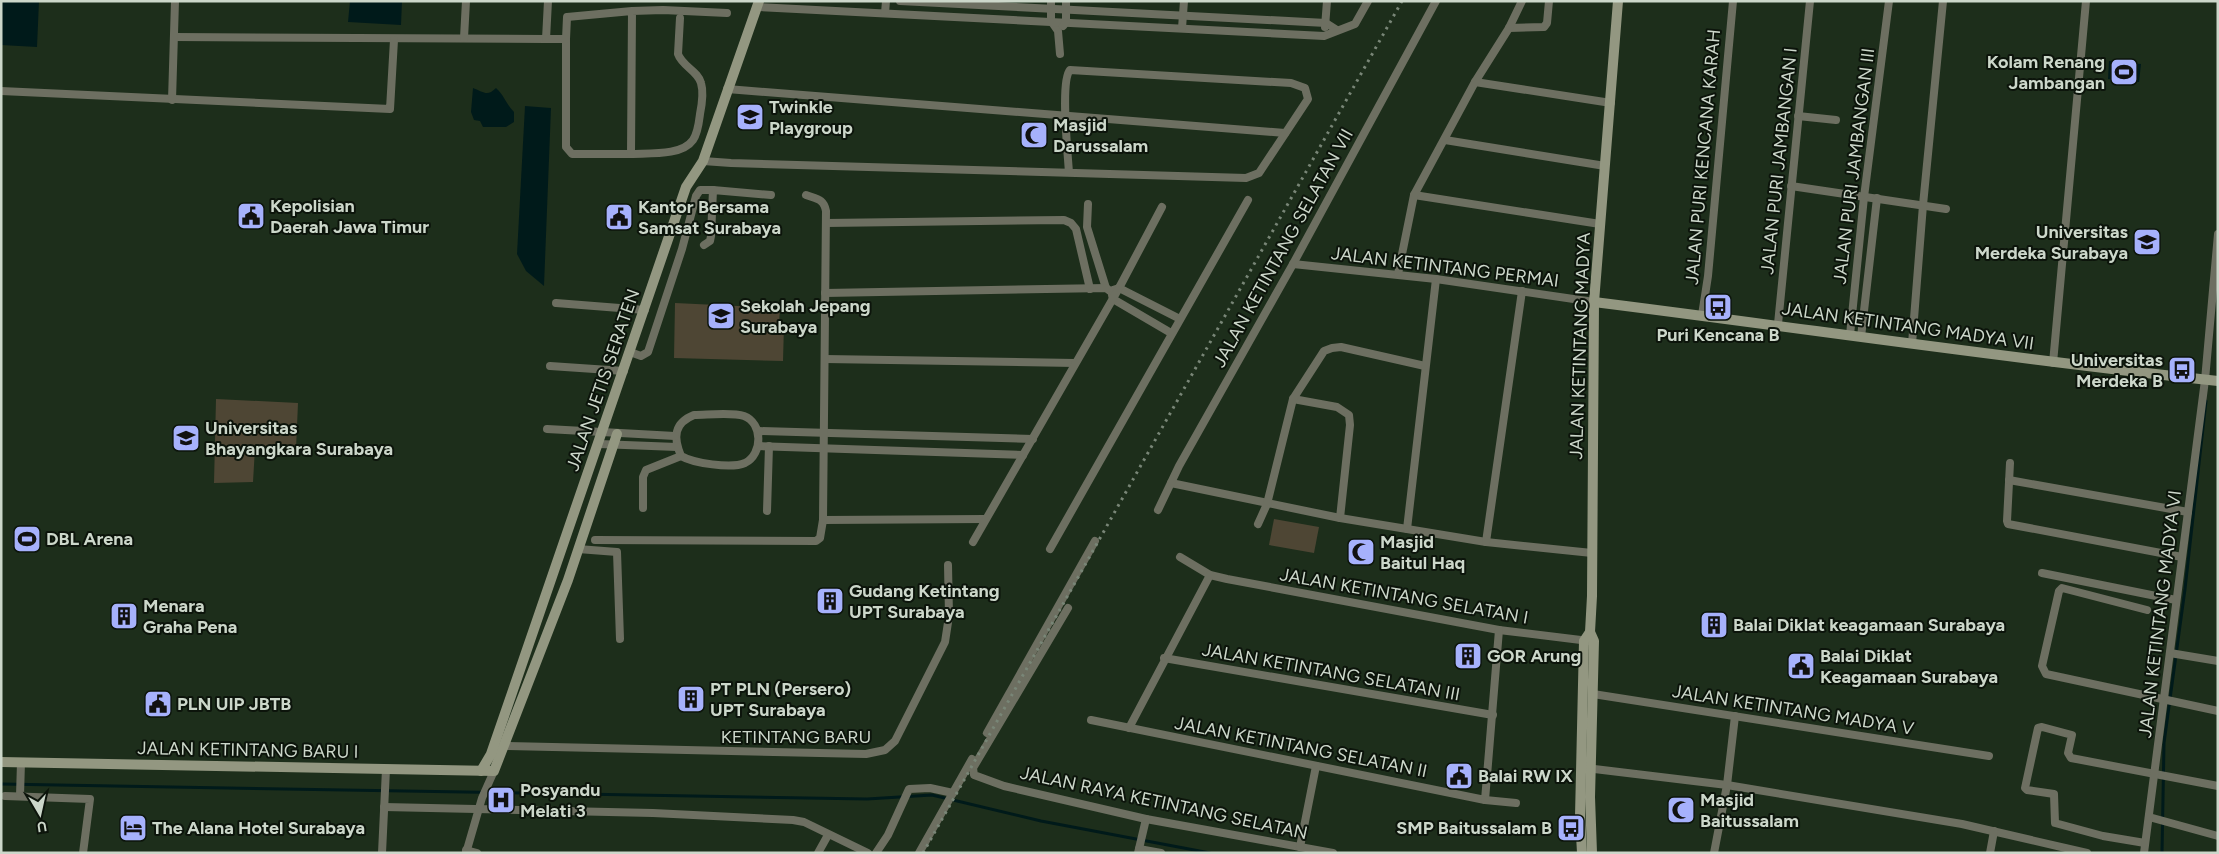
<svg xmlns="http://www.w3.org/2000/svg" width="2219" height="854" font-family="Figtree,sans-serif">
<rect width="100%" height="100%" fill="#1d2e1b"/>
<g fill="#4e4634">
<path d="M 675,303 L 780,308 L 779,324 L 784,325 L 783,361 L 674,358 Z"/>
<path d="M 216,399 L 298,403 L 296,449 L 255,448 L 253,482 L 214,483 Z"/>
<path d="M 1274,519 L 1319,527 L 1314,553 L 1269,545 Z"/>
</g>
<g fill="#001a1a">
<path d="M 1,1 L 39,1 L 37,47 L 1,45 Z"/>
<path d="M 350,1 L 402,1 L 401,25 L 348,22 Z"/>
<path d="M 2109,61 L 2141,64 L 2139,82 L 2108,79 Z"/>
<path d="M 473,88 C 484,92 487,97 496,88 C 504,95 506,104 514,112 L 514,122 L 506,127 L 483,127 L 480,121 L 474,120 L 471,112 Z"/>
<path d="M 525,106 L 551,108 L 544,286 L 526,271 L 517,254 Z"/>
</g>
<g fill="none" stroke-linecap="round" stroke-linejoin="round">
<g stroke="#001a1a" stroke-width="3">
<path d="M 1,784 L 867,799 L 932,795 L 1041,821 L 1210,853"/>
<path d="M 2162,853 L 2164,743 L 2185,589 L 2206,401"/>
</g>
<g stroke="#6d6f61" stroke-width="8">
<path d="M 900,1 L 1326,23 L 1337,30"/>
<path d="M 1051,1 L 1051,21 L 1058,31 L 1060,54"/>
<path d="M 758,7 L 1324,36 L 1355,24 L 1368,1"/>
<path d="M 632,11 L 631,154 L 572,154 L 566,147 L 566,39 L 567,17 L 632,11 L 663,10 L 727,13"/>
<path d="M 885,13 L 886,1"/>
<path d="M 1063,26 L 1066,22 L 1066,1"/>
<path d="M 1325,27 L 1327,1"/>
<path d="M 1182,28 L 1184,1"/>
<path d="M 1509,28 L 1544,27 L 1547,23 L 1549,1"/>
<path d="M 174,37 L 546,39 L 548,1"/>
<path d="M 464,38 L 466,1"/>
<path d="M 546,39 L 566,39"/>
<path d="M 1475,82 L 1611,103"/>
<path d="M 727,89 L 1285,133"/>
<path d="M 1,91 L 390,109 L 394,40"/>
<path d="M 172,100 L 175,1"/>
<path d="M 1798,116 L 1836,120"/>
<path d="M 1445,140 L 1605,166"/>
<path d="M 631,154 C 649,153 682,156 693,140 C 698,133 699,122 700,114 C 702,104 704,93 701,83 C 698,71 682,66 678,54 L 680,18"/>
<path d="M 703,161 L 731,163 L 1246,178 L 1259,173 L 1308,99 L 1305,88 L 1291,83 L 1070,70 C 1060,81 1068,155 1069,173"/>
<path d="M 1791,186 L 1946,209"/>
<path d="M 1414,195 L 1600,224"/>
<path d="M 1088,204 L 1087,227 L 1106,288"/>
<path d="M 826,223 L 1064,220 L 1071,223 L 1076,229 L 1090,289"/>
<path d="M 704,245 L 710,241 L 711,236 L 713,190 L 771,195"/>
<path d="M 1293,264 L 1436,279 L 1594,302"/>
<path d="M 1398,274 L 1414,195 L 1475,82 L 1509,28 L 1522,1"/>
<path d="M 825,293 L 1106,288 L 1110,291 L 1119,288 L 1180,319"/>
<path d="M 1112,295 L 1113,299 L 1171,333"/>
<path d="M 556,303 L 645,310"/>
<path d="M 1702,315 L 1708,276 L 1733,1"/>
<path d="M 1778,324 L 1810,1"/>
<path d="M 1850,335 L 1864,197 L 1889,1"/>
<path d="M 1861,337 L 1877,198"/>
<path d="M 1912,344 L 1923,205 L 1943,1"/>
<path d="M 630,352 L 641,356 L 648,352 L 682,249 L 696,196 L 700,190 L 713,190"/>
<path d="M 825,359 L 1075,363"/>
<path d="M 2053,363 L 2086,1"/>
<path d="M 550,366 L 624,371"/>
<path d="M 1293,399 L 1337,407 L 1349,415 L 1350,425 L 1340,518"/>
<path d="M 694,415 C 707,415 732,412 744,416 C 763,423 763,454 745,463 C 731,469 693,463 681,456 C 673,437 674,423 694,415 Z"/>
<path d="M 547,429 L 675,436"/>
<path d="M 758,431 L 1033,439"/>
<path d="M 599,444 L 677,447"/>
<path d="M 758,446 L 1023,455"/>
<path d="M 2010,463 L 2007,521 L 2008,524 L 2182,557"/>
<path d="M 2009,480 L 2188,512"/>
<path d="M 1171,483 L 1340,518 L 1486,542 L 1592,553"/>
<path d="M 643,508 L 643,477 L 646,470 L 681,456"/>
<path d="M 1158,510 L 1179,466 L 1293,264 L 1436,1"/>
<path d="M 767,511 L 769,446"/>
<path d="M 823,520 L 985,519"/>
<path d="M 1258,524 L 1267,504 L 1293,399 L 1324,351 L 1332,348 L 1341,347 L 1425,366"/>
<path d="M 1407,529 L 1436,279"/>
<path d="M 595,540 L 816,541 L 820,538 L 823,520 L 826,211 C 824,199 817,199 806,195"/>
<path d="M 973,542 L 1119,288 L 1162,207"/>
<path d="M 1486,542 L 1522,291"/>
<path d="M 578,549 L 617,552 L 620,639"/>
<path d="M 1050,549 L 1248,200"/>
<path d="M 1180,557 L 1210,575 L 1227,579 L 1499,630 L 1589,641"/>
<path d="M 2042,573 L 2176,600"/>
<path d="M 1068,608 L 973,768 L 974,775 L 1004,786 L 1146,819 L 1333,853"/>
<path d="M 2147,610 L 2062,588 L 2059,591 L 2042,666 L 2046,674 L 2218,711"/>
<path d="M 2170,653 L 2218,661"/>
<path d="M 1164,658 L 1493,715"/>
<path d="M 1593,694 L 1989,756"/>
<path d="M 1091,720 L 1485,800 L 1499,630"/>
<path d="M 1129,728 L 1210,575"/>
<path d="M 987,733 L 1095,541"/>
<path d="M 505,746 L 866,754 L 885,750 L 895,741 L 945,642 L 949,616 L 948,565"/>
<path d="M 1586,768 L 1727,785 L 1962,824 L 2087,853"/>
<path d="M 5,796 L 90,799 L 83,853"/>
<path d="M 20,796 L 21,762"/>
<path d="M 1485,800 L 1516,803"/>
<path d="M 384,807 L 653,813 L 793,820 L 804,822 L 868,853"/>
<path d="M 2149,817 L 2218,836"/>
<path d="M 2145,843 L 2103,836 L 2055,823 L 2054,794 L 2027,790 L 2025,788 L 2038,728 L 2042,727 L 2072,735 L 2068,753 L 2071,758 L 2218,786"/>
<path d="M 1300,847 L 1316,766"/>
<path d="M 1139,849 L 1161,853"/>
<path d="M 466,850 L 477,853"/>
<path d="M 382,853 L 386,769"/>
<path d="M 466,853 L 482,798 L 494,771"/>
<path d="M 818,853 L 828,835"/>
<path d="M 876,853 L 888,835 L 909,789 L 930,788 L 953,793"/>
<path d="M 919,853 L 972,759"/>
<path d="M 1138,853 L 1146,819"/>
<path d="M 1714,853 L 1727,785 L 1735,716"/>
<path d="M 1990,853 L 1994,831"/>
<path d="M 2144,853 L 2205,380 L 2218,234"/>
</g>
<g stroke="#939781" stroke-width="10">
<path d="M 1594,302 C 1802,328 2009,359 2218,381"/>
<path d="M 1590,632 L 1594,641 L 1590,797 L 1592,853"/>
<path d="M 1,762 L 494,771 L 568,580 L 617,434"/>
<path d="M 481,771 L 491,754 L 686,187 L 703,161 L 759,1"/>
<path d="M 1582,853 L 1580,816 L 1584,641 L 1590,632 L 1592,596 L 1594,302 L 1618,1"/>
</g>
<path stroke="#798677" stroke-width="3" stroke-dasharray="2.5 5" stroke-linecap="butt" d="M 923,853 L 1402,1"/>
</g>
<defs>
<symbol id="stadium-square" viewBox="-11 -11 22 22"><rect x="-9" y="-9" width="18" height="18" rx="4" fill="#a6b1fc" stroke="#0c140b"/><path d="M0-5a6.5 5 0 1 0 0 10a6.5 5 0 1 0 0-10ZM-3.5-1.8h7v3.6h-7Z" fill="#111"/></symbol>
<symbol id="school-square" viewBox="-11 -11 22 22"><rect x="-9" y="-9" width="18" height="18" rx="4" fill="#a6b1fc" stroke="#0c140b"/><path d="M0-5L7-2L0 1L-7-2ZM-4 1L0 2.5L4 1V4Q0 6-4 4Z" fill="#111"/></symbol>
<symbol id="mosque-square" viewBox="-11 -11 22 22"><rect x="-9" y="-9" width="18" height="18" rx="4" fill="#a6b1fc" stroke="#0c140b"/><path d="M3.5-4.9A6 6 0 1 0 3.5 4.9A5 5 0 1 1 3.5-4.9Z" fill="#111"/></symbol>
<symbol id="civic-square" viewBox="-11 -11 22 22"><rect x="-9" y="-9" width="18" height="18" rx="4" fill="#a6b1fc" stroke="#0c140b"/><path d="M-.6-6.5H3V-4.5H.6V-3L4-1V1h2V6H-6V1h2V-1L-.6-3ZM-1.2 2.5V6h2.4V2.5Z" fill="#111"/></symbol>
<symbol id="university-square" viewBox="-11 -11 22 22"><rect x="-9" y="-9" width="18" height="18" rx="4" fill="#a6b1fc" stroke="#0c140b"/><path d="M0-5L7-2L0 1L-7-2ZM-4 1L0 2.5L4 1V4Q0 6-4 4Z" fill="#111"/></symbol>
<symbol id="bus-square" viewBox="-11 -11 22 22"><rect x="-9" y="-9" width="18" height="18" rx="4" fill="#a6b1fc" stroke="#0c140b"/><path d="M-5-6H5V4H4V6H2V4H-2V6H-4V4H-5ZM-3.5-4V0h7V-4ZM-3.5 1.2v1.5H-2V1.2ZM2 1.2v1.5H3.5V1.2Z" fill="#111"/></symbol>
<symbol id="building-square" viewBox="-11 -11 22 22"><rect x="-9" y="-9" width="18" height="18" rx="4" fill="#a6b1fc" stroke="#0c140b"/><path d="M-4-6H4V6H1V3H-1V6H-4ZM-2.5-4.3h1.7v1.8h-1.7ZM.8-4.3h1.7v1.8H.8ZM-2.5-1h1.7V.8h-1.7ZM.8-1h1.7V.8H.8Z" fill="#111"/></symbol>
<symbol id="hospital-square" viewBox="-11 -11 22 22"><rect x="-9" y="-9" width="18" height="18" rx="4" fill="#a6b1fc" stroke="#0c140b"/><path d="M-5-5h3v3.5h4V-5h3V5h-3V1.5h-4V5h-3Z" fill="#111"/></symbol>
<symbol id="hotel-square" viewBox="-11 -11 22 22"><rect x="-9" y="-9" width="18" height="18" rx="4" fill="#a6b1fc" stroke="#0c140b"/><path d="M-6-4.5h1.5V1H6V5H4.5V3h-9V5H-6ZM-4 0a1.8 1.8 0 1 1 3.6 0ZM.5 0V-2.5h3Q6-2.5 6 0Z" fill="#111"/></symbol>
</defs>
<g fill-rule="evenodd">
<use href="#stadium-square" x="2108" y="56" width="32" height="32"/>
<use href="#school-square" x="734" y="101" width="32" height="32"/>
<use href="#mosque-square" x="1018" y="119" width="32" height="32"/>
<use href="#civic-square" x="235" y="200" width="32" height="32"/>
<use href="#civic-square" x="603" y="201" width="32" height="32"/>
<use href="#university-square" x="2131" y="226" width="32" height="32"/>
<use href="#bus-square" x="1702" y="291" width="32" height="32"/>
<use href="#school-square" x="705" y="300" width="32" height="32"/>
<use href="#bus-square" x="2166" y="354" width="32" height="32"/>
<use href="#university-square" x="170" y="422" width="32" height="32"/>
<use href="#stadium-square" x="11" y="523" width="32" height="32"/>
<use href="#mosque-square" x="1345" y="536" width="32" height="32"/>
<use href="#building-square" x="814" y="585" width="32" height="32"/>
<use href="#building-square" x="108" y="600" width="32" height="32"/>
<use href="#building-square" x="1698" y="609" width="32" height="32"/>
<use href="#building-square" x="1452" y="640" width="32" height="32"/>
<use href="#civic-square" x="1785" y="650" width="32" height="32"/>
<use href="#building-square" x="675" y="683" width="32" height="32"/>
<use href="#civic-square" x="142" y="688" width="32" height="32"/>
<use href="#civic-square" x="1443" y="760" width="32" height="32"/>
<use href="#hospital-square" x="485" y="784" width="32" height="32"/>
<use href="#mosque-square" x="1665" y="794" width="32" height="32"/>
<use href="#hotel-square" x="117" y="812" width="32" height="32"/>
<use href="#bus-square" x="1555" y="812" width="32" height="32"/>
</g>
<g text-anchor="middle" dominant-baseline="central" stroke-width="4" stroke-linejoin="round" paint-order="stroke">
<g font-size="18" font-weight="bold" fill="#ccd7ca" stroke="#0c140b" text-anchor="start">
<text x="2105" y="62" text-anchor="end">Kolam Renang<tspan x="2105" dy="21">Jambangan</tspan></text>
<text x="769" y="107">Twinkle<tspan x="769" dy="21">Playgroup</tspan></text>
<text x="1053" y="125">Masjid<tspan x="1053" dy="21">Darussalam</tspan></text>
<text x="270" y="206">Kepolisian<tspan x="270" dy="21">Daerah Jawa Timur</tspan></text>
<text x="638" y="207">Kantor Bersama<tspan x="638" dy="21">Samsat Surabaya</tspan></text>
<text x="2128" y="232" text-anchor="end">Universitas<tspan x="2128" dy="21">Merdeka Surabaya</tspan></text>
<text x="740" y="306">Sekolah Jepang<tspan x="740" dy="21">Surabaya</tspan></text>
<text x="1718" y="335" text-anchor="middle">Puri Kencana B</text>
<text x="2163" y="360" text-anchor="end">Universitas<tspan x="2163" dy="21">Merdeka B</tspan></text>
<text x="205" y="428">Universitas<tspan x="205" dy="21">Bhayangkara Surabaya</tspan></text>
<text x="46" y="539">DBL Arena</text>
<text x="1380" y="542">Masjid<tspan x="1380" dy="21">Baitul Haq</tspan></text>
<text x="849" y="591">Gudang Ketintang<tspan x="849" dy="21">UPT Surabaya</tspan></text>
<text x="143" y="606">Menara<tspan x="143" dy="21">Graha Pena</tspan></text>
<text x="1733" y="625">Balai Diklat keagamaan Surabaya</text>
<text x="1487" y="656">GOR Arung</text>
<text x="1820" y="656">Balai Diklat<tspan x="1820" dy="21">Keagamaan Surabaya</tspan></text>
<text x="710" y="689">PT PLN (Persero)<tspan x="710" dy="21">UPT Surabaya</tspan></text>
<text x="177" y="704">PLN UIP JBTB</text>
<text x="1478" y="776">Balai RW IX</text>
<text x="520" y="790">Posyandu<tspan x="520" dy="21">Melati 3</tspan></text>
<text x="1700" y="800">Masjid<tspan x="1700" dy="21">Baitussalam</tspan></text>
<text x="152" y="828">The Alana Hotel Surabaya</text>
<text x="1552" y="828" text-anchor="end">SMP Baitussalam B</text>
</g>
<g font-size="18" fill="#ccd7ca" stroke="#0c140b">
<text transform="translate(1703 157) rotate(-85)">JALAN PURI KENCANA KARAH</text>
<text transform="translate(1779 161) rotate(-84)">JALAN PURI JAMBANGAN I</text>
<text transform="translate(1854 166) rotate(-83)">JALAN PURI JAMBANGAN III</text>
<text transform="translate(1283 248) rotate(-61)">JALAN KETINTANG SELATAN VII</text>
<text transform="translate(1445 267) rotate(7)">JALAN KETINTANG PERMAI</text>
<text transform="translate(1908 326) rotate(8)">JALAN KETINTANG MADYA VII</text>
<text transform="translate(1580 346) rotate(-88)">JALAN KETINTANG MADYA</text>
<text transform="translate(603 380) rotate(-71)">JALAN JETIS SERATEN</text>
<text transform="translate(1404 596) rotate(10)">JALAN KETINTANG SELATAN I</text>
<text transform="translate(2160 614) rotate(-83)">JALAN KETINTANG MADYA VI</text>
<text transform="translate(1331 672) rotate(10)">JALAN KETINTANG SELATAN III</text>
<text transform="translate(1793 710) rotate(9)">JALAN KETINTANG MADYA V</text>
<text x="796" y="737">KETINTANG BARU</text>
<text transform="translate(1301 747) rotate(11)">JALAN KETINTANG SELATAN II</text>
<text transform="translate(248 750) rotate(1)">JALAN KETINTANG BARU I</text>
<text transform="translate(1164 803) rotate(12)">JALAN RAYA KETINTANG SELATAN</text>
</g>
</g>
<rect width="2219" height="854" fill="none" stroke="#ccd7ca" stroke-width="5"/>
<g transform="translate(40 814) rotate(171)" stroke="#0c140b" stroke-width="4" paint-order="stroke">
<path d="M0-4L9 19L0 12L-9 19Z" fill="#ccd7ca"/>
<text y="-8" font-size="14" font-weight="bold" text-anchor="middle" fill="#ccd7ca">U</text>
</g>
</svg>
